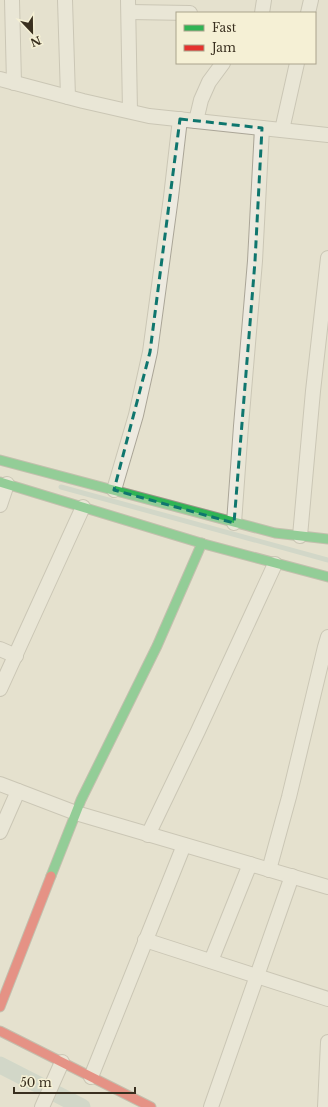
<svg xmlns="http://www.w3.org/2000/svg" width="328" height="1107" font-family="'Libre Baskerville',serif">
<rect width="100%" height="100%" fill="#e5e1ce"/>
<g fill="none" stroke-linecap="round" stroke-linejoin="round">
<path stroke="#bacbc2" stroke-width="5" d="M 61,487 L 328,560"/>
<path stroke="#bacbc2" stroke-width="17" d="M 0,1065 L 82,1107"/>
<defs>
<g id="street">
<path d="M 12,0 L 14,83"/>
<path d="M 65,0 L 68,97"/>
<path d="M 128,0 L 130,111"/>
<path d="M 129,12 L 190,13"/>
<path d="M 262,13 L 264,0"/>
<path d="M 308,13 L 311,0"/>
<path d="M 0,79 L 83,101 L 149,116 L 328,135"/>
<path d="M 196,121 L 201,100 L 209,82 L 223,63"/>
<path d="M 282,130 L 297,63"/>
<path d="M 114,490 L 136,415 L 150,352 L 171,197 L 180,119"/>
<path d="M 0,505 L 7,484"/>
<path d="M 234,523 L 241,426 L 255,261 L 262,128"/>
<path d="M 300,536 L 313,391 L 328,258"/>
<path d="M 0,649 L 16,656"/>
<path d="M 0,689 L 83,507"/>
<path d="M 0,784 L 76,813 L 328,887"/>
<path d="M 0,832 L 18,791"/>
<path d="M 148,835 L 198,731 L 275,564"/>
<path d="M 269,870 L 289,797 L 325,647 L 328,637"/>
<path d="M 145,940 L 328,999"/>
<path d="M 211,961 L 250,864"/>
<path d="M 91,1077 L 184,845"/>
<path d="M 42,1107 L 62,1062"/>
<path d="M 211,1107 L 292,876"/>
<path d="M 325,1107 L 328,1042"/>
</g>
<g id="fast">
<path d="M 0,460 L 275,533 L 328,539"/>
<path d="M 0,482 L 204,544 L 328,577"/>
<path d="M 51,876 L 81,800 L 157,646 L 202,543"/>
</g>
<g id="jam">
<path d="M 0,1007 L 51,876"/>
<path d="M 0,1031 L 151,1107"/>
</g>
</defs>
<use href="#street" stroke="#aaa597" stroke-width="16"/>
<use href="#fast" stroke="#9a9587" stroke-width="11"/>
<use href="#jam" stroke="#9a9587" stroke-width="11"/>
<use href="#street" stroke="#edeae0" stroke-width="14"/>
<use href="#fast" stroke="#30b455" stroke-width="9"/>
<use href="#jam" stroke="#e5322d" stroke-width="9"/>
</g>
<path d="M0 0H328V1107H0ZM 180,119 L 262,128 L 255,261 L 234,523 L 114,490 L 150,352 Z" fill="#e5e1ce" fill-opacity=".55" fill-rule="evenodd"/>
<path fill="none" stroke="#0f766e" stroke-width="3" stroke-dasharray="8 5" stroke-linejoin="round" d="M 180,119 L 262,128 L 255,261 L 234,523 L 114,490 L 150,352 Z"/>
<rect x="176" y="12" width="140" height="52" fill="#f5f0d5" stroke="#aaa38c"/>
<rect x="184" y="25" width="20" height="6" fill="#30b455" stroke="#aaa38c"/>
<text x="212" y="32" font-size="12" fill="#392f1f">Fast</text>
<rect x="184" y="45" width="20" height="6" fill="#e5322d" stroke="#aaa38c"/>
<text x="212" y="52" font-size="12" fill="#392f1f">Jam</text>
<g transform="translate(32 32) rotate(158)" stroke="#f5f0d5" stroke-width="3" paint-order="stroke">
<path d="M0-3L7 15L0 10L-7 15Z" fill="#392f1f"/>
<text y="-6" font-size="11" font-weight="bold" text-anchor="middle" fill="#392f1f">N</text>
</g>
<path d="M14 1087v6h121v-6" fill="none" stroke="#392f1f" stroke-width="2"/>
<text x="20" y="1087" font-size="12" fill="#392f1f" stroke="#f5f0d5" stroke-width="3" paint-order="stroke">50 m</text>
</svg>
